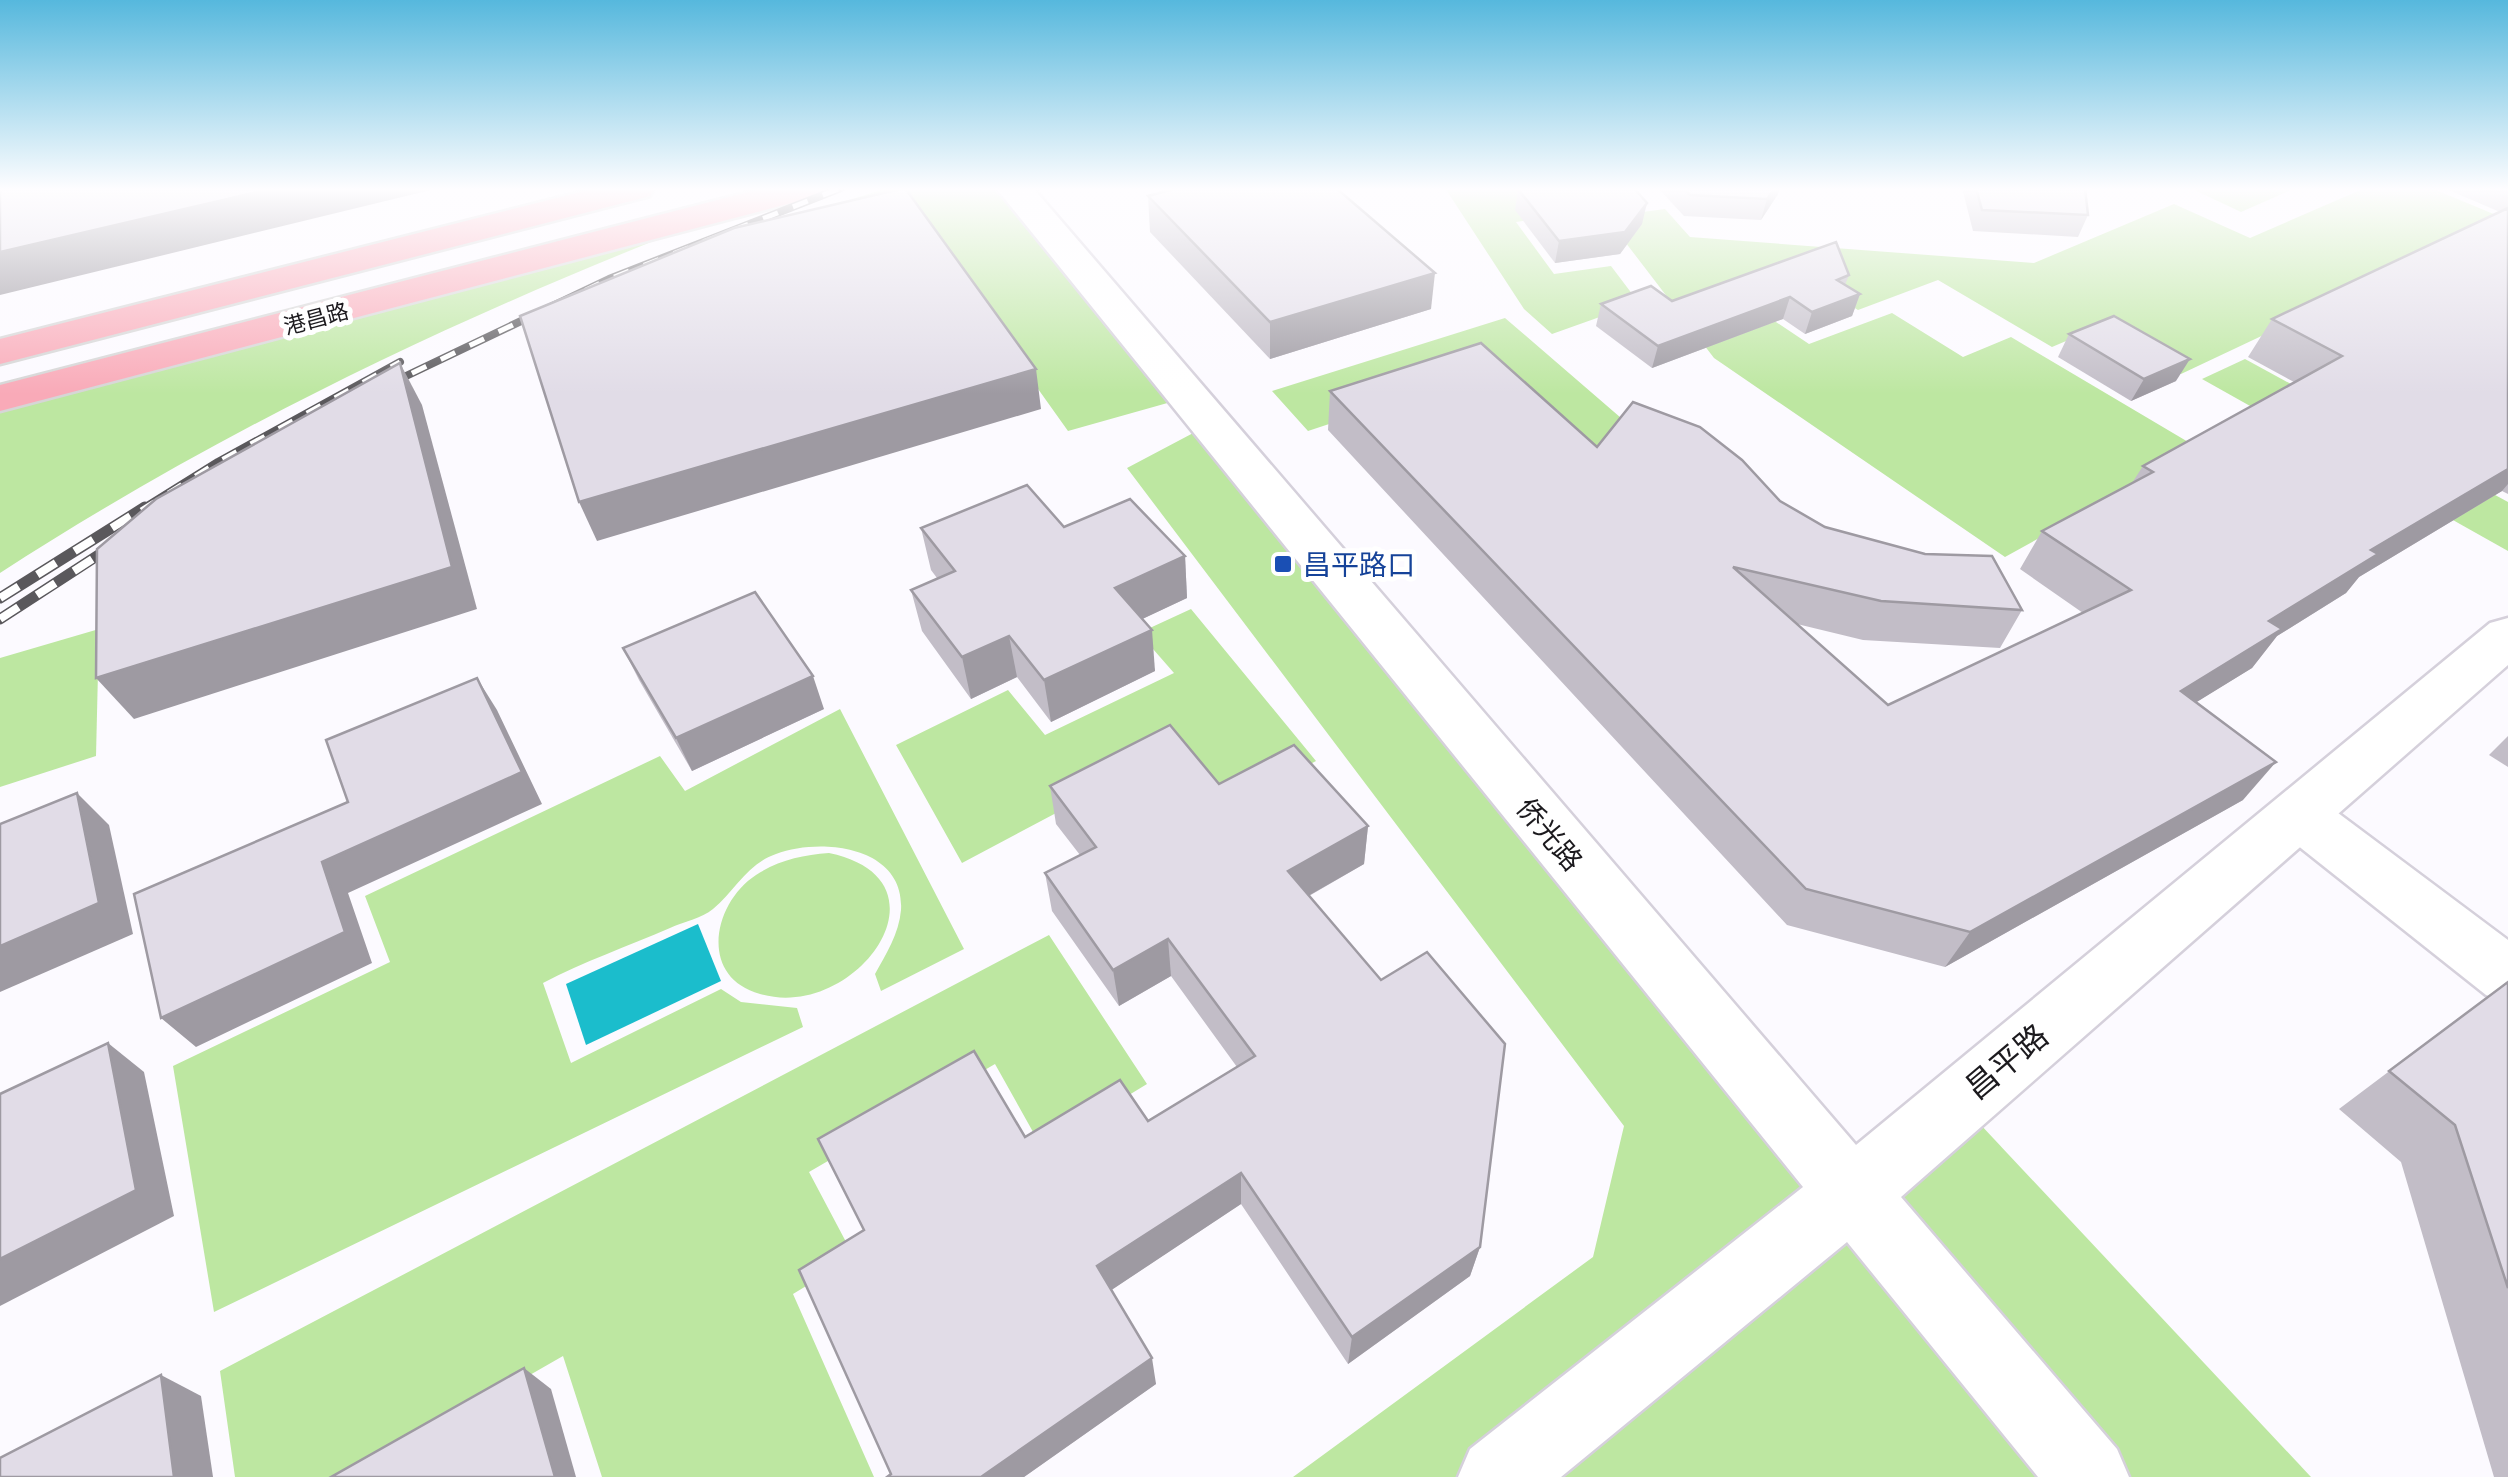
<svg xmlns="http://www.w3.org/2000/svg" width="2508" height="1477" font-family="Ubuntu,'Noto Sans SC',sans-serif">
<rect width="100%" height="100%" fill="#fcfaff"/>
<g fill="#bde7a1">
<path d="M 887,188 L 1002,188 L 1171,402 L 1068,431 L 917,219 L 812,212 Z"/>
<path d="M 1445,188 L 1548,188 L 1550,217 L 1516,222 L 1554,274 L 1611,266 L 1639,303 L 1552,334 L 1524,309 Z"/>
<path d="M 2190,188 L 2286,188 L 2291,190 L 2241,212 Z"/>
<path d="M 2365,188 L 2431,188 L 2508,220 L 2181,374 L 2099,327 L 2052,347 L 1938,280 L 1858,310 L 1792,269 L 1731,292 L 1809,344 L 1892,313 L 1963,357 L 2011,337 L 2200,449 L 2005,557 L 1714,358 L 1606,217 L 1665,209 L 1690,237 L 2034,263 L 2174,204 L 2250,238 Z"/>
<path d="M 762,199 C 496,299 239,418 0,573 L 0,399 Z"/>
<path d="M 1505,318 L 1628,424 L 1593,470 L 1486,372 L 1308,431 L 1272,391 Z"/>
<path d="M 2245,359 L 2508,502 L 2508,551 L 2202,379 Z"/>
<path d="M 1197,431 L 1831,1190 L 1468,1477 L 1293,1477 L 1593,1257 L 1624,1126 L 1127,468 Z"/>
<path d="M 1191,609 L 1316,761 L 1222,811 L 1175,750 L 962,863 L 896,745 L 1008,690 L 1045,735 L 1174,673 L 1139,633 Z"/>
<path d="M 99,629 L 96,756 L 0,787 L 0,658 Z"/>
<path d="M 840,709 L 964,949 L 881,991 L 875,974 C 886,954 899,934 901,910 C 905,846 821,837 776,854 C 747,864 735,891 713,909 C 702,918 683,922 670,928 C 628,946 583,962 543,983 L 571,1063 L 721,989 L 741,1002 L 797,1008 L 803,1027 L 214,1312 L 173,1066 L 390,962 L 365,896 L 660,756 L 685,791 Z"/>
<path d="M 829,853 C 958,880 856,1022 760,994 C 698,977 713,903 756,875 C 779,860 802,855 829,853 Z"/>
<path d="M 1049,935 L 1147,1084 L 1042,1148 L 995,1064 L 809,1172 L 854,1257 L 793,1294 L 874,1477 L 602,1477 L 563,1356 L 351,1477 L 235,1477 L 220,1371 Z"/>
<path d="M 1979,1123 L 2311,1477 L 2116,1477 L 1886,1207 Z"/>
<path d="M 1849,1216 L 2069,1477 L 1530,1477 Z"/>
</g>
<path fill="#1bbdcc" d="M 698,924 L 721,981 L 586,1045 L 566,984 Z"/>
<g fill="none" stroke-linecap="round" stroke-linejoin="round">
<defs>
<path id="minor" d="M 2298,791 L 2318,798 L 2508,940 L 2508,1003 L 2486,995 L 2278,830 L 2269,814 L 2278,798 Z"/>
<path id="tertiary" d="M 996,188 L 1033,188 L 1856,1145 L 2490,623 L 2508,618 L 2508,665 L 1901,1197 L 2117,1449 L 2129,1477 L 2038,1477 L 1847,1242 L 1561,1477 L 1458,1477 L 1470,1449 L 1803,1187 Z"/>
<g id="primary">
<path d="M 596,188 L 655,188 L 650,196 L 0,364 L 0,339 Z"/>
<path d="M 764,188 L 823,188 L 818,196 L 0,411 L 0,385 Z"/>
</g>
</defs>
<use href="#minor" stroke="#d5d0db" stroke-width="5"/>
<use href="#tertiary" stroke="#d5d0db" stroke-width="5"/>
<use href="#primary" stroke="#d6d6d6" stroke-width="5"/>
<use href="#minor" fill="#fff" fill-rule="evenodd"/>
<use href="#tertiary" fill="#fff" fill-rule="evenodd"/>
<use href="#primary" fill="#f9aab8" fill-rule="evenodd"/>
<defs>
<g id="rail-far1">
<path d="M 383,387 L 609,279 L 841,188"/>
<path d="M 141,510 L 218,462 L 400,362"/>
</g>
<g id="rail">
<path d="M 0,598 L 145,507"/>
<path d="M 0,619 L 120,541"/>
</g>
</defs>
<use href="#rail-far1" stroke="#5a585c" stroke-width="8"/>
<use href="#rail" stroke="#5a585c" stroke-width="11"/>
<use href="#rail-far1" stroke="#fff" stroke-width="5" stroke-dasharray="16" stroke-linecap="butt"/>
<use href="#rail" stroke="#fff" stroke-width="8" stroke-dasharray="22" stroke-linecap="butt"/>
</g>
<g fill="#c2bdc7">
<path d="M 1658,188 L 1780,188 L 1778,194 L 1761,220 L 1684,216 Z"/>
<path d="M 1962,188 L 2085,188 L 2088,215 L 2078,237 L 1973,231 Z"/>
<path d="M 2444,188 L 2508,188 L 2508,494 L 2502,491 L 2359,577 L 2346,593 L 2277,636 L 2252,668 L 2196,702 L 2243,800 L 1945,967 L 1787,925 L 1328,430 L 1330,391 L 1597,447 L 1780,501 L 1825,527 L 2022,610 L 2000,648 L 1863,640 L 1797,624 L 1888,705 L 2083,613 L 2020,569 L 2042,531 L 2132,483 L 2143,466 L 2294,382 L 2248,357 L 2272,319 L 2500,212 Z"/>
<path d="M 1518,189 L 1642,224 L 1620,254 L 1555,263 L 1515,210 Z"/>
<path d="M 1148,196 L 1431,309 L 1270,359 L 1150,232 Z"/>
<path d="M 1849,275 L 1845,285 L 1860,294 L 1852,316 L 1805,334 L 1783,319 L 1652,368 L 1596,326 L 1601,304 L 1672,301 Z"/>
<path d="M 2069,334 L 2176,381 L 2131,401 L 2058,357 Z"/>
<path d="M 1064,527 L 1185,556 L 1187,598 L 1142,619 L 1155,671 L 1051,722 L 1017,677 L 971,699 L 922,631 L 911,590 L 937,578 L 931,570 L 921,528 Z"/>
<path d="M 623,648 L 824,709 L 692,771 L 639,680 Z"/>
<path d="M 2508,736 L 2508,767 L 2489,755 Z"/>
<path d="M 1219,784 L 1368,826 L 1364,864 L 1309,896 L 1480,1247 L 1470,1276 L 1348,1364 L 1241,1204 L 1111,1290 L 1156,1384 L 1024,1477 L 887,1477 L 891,1474 L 1025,1137 L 1148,1121 L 1237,1067 L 1171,976 L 1119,1006 L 1052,911 L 1045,873 L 1080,855 L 1056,824 L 1050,786 Z"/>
<path d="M 2508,982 L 2508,1477 L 2494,1477 L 2401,1162 L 2339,1109 Z"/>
</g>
<g fill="#9e9aa2">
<path d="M 274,188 L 439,188 L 0,295 L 0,252 Z"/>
<path d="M 1775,188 L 1780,188 L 1778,194 L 1761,220 L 1767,199 Z"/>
<path d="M 1647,203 L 1642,224 L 1620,254 L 1555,263 L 1559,241 Z"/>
<path d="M 1435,273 L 1431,309 L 1270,359 L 1270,322 Z"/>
<path d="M 1860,294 L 1852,316 L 1805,334 L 1812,312 Z"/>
<path d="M 1790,297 L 1783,319 L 1652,368 L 1658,346 Z"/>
<path d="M 2190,359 L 2176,381 L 2131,401 L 2144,379 Z"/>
<path d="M 400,363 L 422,405 L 477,609 L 134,719 L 96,678 Z"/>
<path d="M 1036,369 L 1041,409 L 597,541 L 579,502 Z"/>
<path d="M 2508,469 L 2508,484 L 2502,491 L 2359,577 L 2346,593 L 2277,636 L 2252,668 L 2153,729 L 2181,691 L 2269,621 L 2371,550 Z"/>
<path d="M 1185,556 L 1187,598 L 1119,630 L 1115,588 Z"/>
<path d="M 1152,630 L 1155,671 L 1051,722 L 1044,680 Z"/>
<path d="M 1009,636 L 1017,677 L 971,699 L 962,657 Z"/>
<path d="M 813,676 L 824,709 L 692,771 L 676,738 Z"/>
<path d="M 477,678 L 497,710 L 542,804 L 348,893 L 372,963 L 196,1047 L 161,1018 L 322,862 Z"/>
<path d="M 2276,762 L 2243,800 L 1945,967 L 1970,932 Z"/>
<path d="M 77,793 L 109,825 L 133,934 L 0,992 L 0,946 Z"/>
<path d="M 1368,826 L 1364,864 L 1287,908 L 1288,871 Z"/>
<path d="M 1168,939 L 1171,976 L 1119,1006 L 1113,970 Z"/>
<path d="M 108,1043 L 144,1072 L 174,1216 L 0,1306 L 0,1259 Z"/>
<path d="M 1241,1173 L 1241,1204 L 1104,1295 L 1097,1266 Z"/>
<path d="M 1480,1247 L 1470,1276 L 1348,1364 L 1352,1337 Z"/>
<path d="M 1152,1358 L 1156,1384 L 1024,1477 L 981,1477 Z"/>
<path d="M 524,1368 L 551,1389 L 576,1477 L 555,1477 Z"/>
<path d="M 161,1375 L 201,1396 L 213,1477 L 174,1477 Z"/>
</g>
<g fill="#e1dce7" stroke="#9e9aa2" stroke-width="2.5">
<path d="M 0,188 L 274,188 L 0,252 Z"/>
<path d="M 905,188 L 1036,369 L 579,502 L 520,316 L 734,228 Z"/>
<path d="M 1178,188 L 1336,188 L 1435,273 L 1270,322 L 1148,196 Z"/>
<path d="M 1519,188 L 1634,188 L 1647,203 L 1625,232 L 1559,241 L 1518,189 Z"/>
<path d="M 1683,188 L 1775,188 L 1767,199 L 1690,195 Z"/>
<path d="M 1976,188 L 2085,188 L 2088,215 L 1982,210 Z"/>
<path d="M 2508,208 L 2508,469 L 2371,550 L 2378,554 L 2269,621 L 2282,629 L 2181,691 L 2276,762 L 1970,932 L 1806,889 L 1330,391 L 1481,343 L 1597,447 L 1633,402 L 1700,427 L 1742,460 L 1780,501 L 1825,527 L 1925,554 L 1992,556 L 2022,610 L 1881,601 L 1733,567 L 1888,705 L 2131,590 L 2042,531 L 2153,472 L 2143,466 L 2342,356 L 2272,319 Z"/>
<path d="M 1836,242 L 1849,275 L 1837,280 L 1860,294 L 1812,312 L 1790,297 L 1658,346 L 1601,304 L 1651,286 L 1672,301 Z"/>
<path d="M 2114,316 L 2190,359 L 2144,379 L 2069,334 Z"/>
<path d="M 400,363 L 452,567 L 96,678 L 97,549 L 156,499 Z"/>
<path d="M 1027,485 L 1064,527 L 1130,499 L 1185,556 L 1115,588 L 1152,630 L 1044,680 L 1009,636 L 962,657 L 911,590 L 955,571 L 921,528 Z"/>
<path d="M 755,592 L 813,676 L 676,738 L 623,648 Z"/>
<path d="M 477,678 L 522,772 L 322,862 L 345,932 L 161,1018 L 134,894 L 348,802 L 326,740 Z"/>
<path d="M 1170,725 L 1219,784 L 1294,745 L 1368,826 L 1288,871 L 1381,980 L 1427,952 L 1505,1044 L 1480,1247 L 1352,1337 L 1241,1173 L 1097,1266 L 1152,1358 L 981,1477 L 887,1477 L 891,1474 L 799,1270 L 864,1230 L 818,1139 L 974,1051 L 1025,1137 L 1120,1080 L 1148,1121 L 1255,1056 L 1168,939 L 1113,970 L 1045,873 L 1096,847 L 1050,786 Z"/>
<path d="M 77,793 L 99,903 L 0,946 L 0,824 Z"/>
<path d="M 2508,982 L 2508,1288 L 2455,1125 L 2389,1071 Z"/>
<path d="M 108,1043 L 136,1190 L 0,1259 L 0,1094 Z"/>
<path d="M 524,1368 L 555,1477 L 331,1477 Z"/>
<path d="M 161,1375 L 174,1477 L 0,1477 L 0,1458 Z"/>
</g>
<linearGradient id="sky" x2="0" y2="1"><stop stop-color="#56b8dd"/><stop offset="0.48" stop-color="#fefdff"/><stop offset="1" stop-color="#fefdff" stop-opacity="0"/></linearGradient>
<rect width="2508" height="394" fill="url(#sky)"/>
<rect fill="#1a4fb4" stroke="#fff" stroke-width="4" x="1273" y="554" width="20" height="20" rx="5"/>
<g text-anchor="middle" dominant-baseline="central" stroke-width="10" stroke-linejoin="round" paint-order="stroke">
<g font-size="22" fill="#1c1a1e" stroke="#fff">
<text transform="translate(316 318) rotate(-15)">港昌路</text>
</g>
<g font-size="28" fill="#164399" stroke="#fff" text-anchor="start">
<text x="1303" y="564">昌平路口</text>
</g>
<g font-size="28" fill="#1c1a1e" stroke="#fff">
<text transform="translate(1550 834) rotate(50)">侨光路</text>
</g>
<g font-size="32" fill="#1c1a1e" stroke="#fff">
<text transform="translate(2006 1061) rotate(-40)">昌平路</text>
</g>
</g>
</svg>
